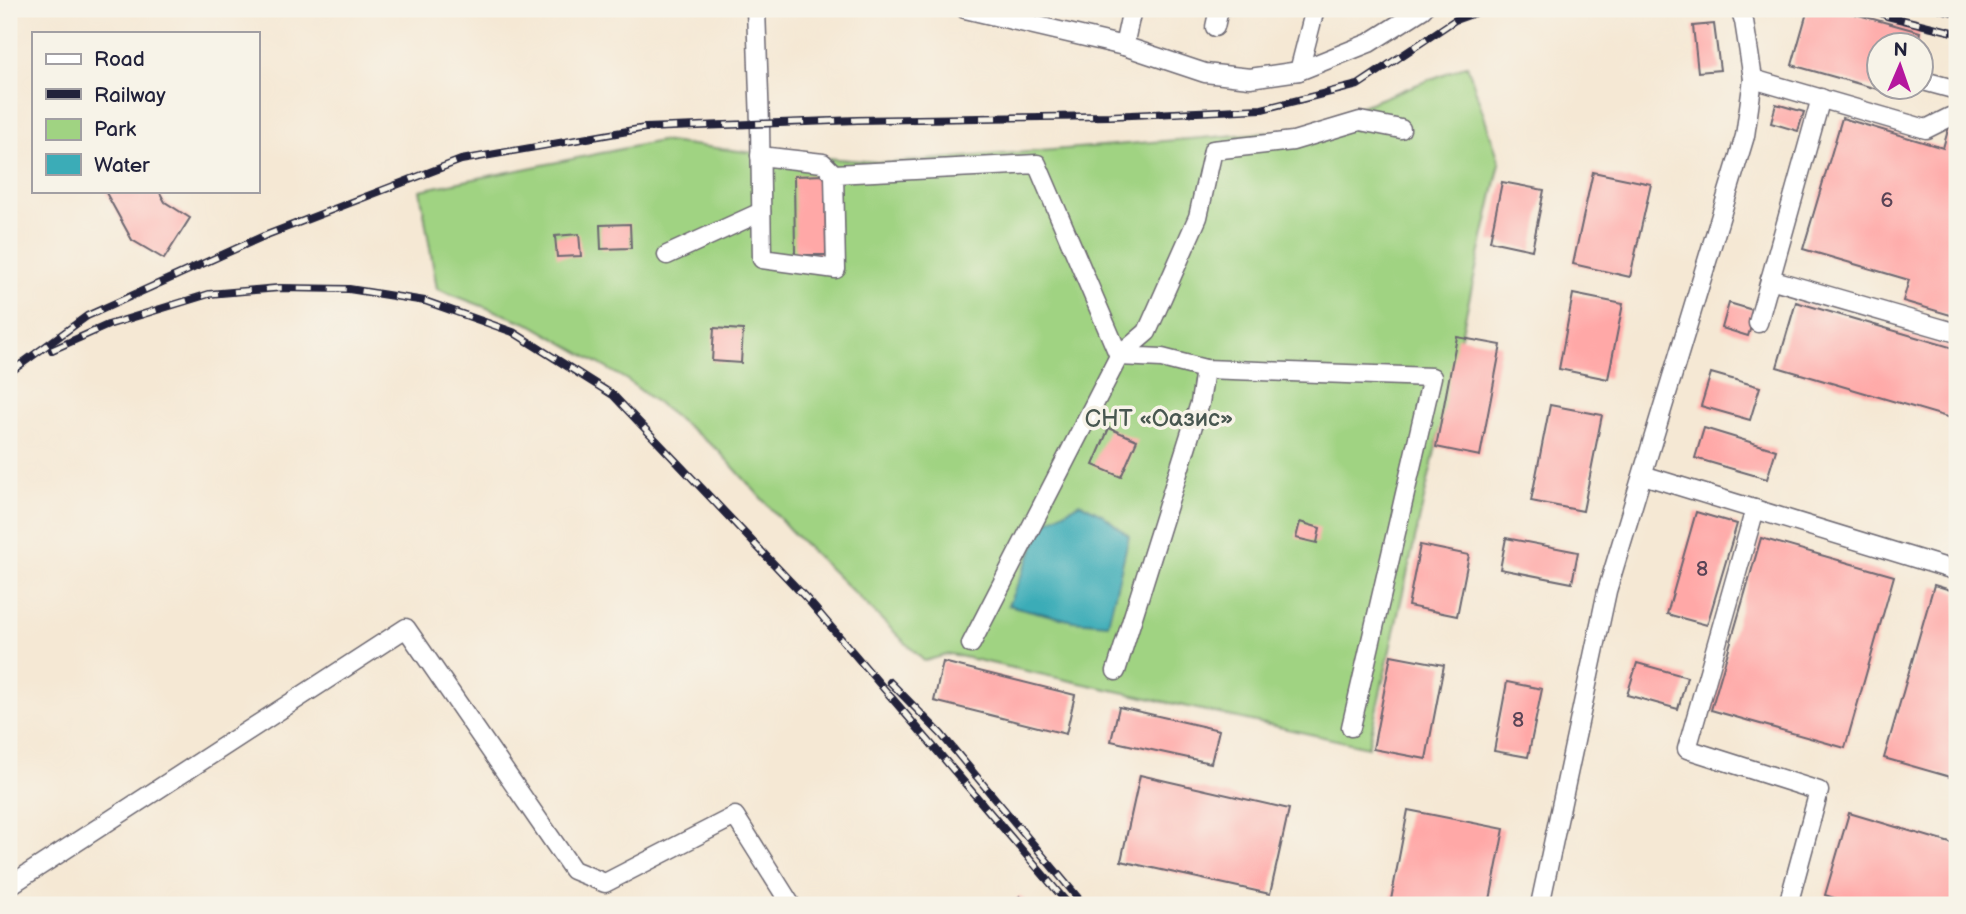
<svg xmlns="http://www.w3.org/2000/svg" width="1966" height="914" font-family="'Balsamiq Sans',sans-serif">
<rect width="100%" height="100%" fill="#f7f3e8"/>
<filter id="ink" filterUnits="userSpaceOnUse"><feTurbulence type="fractalNoise" baseFrequency=".0143" numOctaves="2"/><feDisplacementMap in="SourceGraphic" scale="14" xChannelSelector="R" yChannelSelector="G"/><feConvolveMatrix kernelMatrix="1 2 1 2 8 2 1 2 1" color-interpolation-filters="sRGB"/></filter>
<filter id="wash" filterUnits="userSpaceOnUse"><feTurbulence type="fractalNoise" baseFrequency=".00686" numOctaves="4" result="noise"/><feDisplacementMap in="SourceGraphic" scale="28" xChannelSelector="R" yChannelSelector="G"/><feGaussianBlur stdDeviation="1.57" result="paint"/><feColorMatrix in="noise" values="0 0 0 0 0 0 0 0 0 0 0 0 0 0 0 0 0 1.4 0 .05"/><feComposite in="paint" operator="in"/></filter>
<g filter="url(#wash)">
<rect width="100%" height="100%" fill="#f5e8d4"/>
<path fill="#a0d382" stroke="#617a5e" stroke-width="2" d="M 1467,65 L 1500,163 L 1368,747 L 950,654 L 924,661 L 790,530 L 718,450 L 627,380 L 532,325 L 437,289 L 420,190 L 660,141 L 747,152 L 890,163 L 1300,130 Z"/>
<path fill="#3bacb7" stroke="#2e6779" stroke-width="2" d="M 1080,503 L 1102,514 L 1129,536 L 1108,624 L 1073,621 L 1008,605 L 1045,523 Z"/>
<g id="blocks">
<g fill="#ffa8a7">
<path d="M 1808,9 L 1837,9 L 1920,32 L 1917,46 L 1878,46 L 1878,88 L 1905,88 L 1902,96 L 1792,65 Z"/>
<path d="M 1714,24 L 1720,70 L 1698,72 L 1693,26 Z"/>
<path d="M 1776,104 L 1804,112 L 1798,131 L 1771,123 Z"/>
<path d="M 1842,118 L 1943,148 L 1950,123 L 1957,125 L 1957,317 L 1903,301 L 1909,280 L 1803,249 Z"/>
<path d="M 1593,172 L 1651,184 L 1630,277 L 1573,264 Z"/>
<path d="M 825,175 L 826,255 L 795,255 L 794,176 Z"/>
<path d="M 1502,182 L 1544,190 L 1532,250 L 1490,241 Z"/>
<path d="M 105,191 L 159,191 L 165,202 L 190,218 L 164,259 L 132,240 Z"/>
<path d="M 630,224 L 631,248 L 601,249 L 600,225 Z"/>
<path d="M 579,234 L 581,256 L 557,257 L 555,236 Z"/>
<path d="M 1573,294 L 1623,304 L 1608,379 L 1559,369 Z"/>
<path d="M 1796,302 L 1957,349 L 1957,420 L 1777,367 Z"/>
<path d="M 1729,303 L 1756,311 L 1748,336 L 1722,328 Z"/>
<path d="M 714,328 L 743,330 L 741,363 L 712,361 Z"/>
<path d="M 1457,337 L 1501,345 L 1480,456 L 1436,447 Z"/>
<path d="M 1711,373 L 1760,387 L 1750,420 L 1701,406 Z"/>
<path d="M 1550,405 L 1602,415 L 1583,511 L 1531,501 Z"/>
<path d="M 1109,428 L 1137,440 L 1121,477 L 1093,465 Z"/>
<path d="M 1704,428 L 1776,450 L 1767,479 L 1695,458 Z"/>
<path d="M 1696,512 L 1737,524 L 1707,625 L 1667,614 Z"/>
<path d="M 1300,522 L 1320,528 L 1317,543 L 1296,538 Z"/>
<path d="M 1506,538 L 1578,552 L 1572,583 L 1500,569 Z"/>
<path d="M 1761,538 L 1894,576 L 1845,748 L 1711,710 Z"/>
<path d="M 1420,545 L 1469,555 L 1457,616 L 1408,606 Z"/>
<path d="M 1934,585 L 1957,592 L 1957,779 L 1884,758 Z"/>
<path d="M 1391,655 L 1444,665 L 1426,759 L 1373,749 Z"/>
<path d="M 943,662 L 1075,695 L 1066,734 L 934,701 Z"/>
<path d="M 1637,663 L 1687,677 L 1678,709 L 1627,695 Z"/>
<path d="M 1507,682 L 1542,689 L 1528,757 L 1494,751 Z"/>
<path d="M 1119,707 L 1219,730 L 1211,763 L 1111,741 Z"/>
<path d="M 1140,775 L 1289,809 L 1270,894 L 1121,861 Z"/>
<path d="M 1408,810 L 1504,829 L 1489,905 L 1390,905 Z"/>
<path d="M 1849,813 L 1957,845 L 1957,905 L 1839,905 L 1840,900 L 1825,895 Z"/>
<path d="M 1020,896 L 1029,905 L 1010,905 Z"/>
</g>
</g>
</g>
<g filter="url(#ink)">
<use href="#blocks" fill-opacity="0" stroke="#6c6771" stroke-width="2"/>
<g fill="none" stroke-linecap="round" stroke-linejoin="round">
<defs>
<g id="minor">
<path d="M 756,9 L 760,124 L 762,259 L 836,269 L 834,174 L 1037,164 L 1119,356 L 971,644"/>
<path d="M 965,9 L 1124,46 L 1205,73 L 1250,78 L 1299,71 L 1369,43 L 1423,9"/>
<path d="M 1215,27 L 1219,9"/>
<path d="M 1124,46 L 1132,9"/>
<path d="M 1299,71 L 1315,9"/>
<path d="M 1753,79 L 1926,129 L 1950,117 L 1957,119"/>
<path d="M 1920,80 L 1957,90"/>
<path d="M 760,156 L 823,163 L 834,174"/>
<path d="M 667,255 L 761,212"/>
<path d="M 1770,279 L 1957,333"/>
<path d="M 1758,323 L 1821,98"/>
<path d="M 1643,475 L 1957,571"/>
<path d="M 1755,509 L 1687,749 L 1819,791 L 1788,905"/>
<path d="M 1116,671 L 1200,403 L 1205,369"/>
<path d="M 1351,727 L 1432,377 L 1205,369 L 1162,358 L 1119,356 L 1147,332 L 1198,217 L 1213,150 L 1293,141 L 1360,121 L 1401,129"/>
<path d="M 9,886 L 406,628 L 573,870 L 605,883 L 735,816 L 791,905"/>
<path d="M 1540,905 L 1607,591 L 1745,136 L 1753,79 L 1744,21 L 1740,9"/>
</g>
</defs>
<use href="#minor" stroke="#6c6771" stroke-width="21"/>
<use href="#minor" stroke="#fff" stroke-width="18"/>
<defs>
<g id="rail">
<path d="M 1874,9 L 1887,16 L 1957,33"/>
<path d="M 1941,9 L 1957,13"/>
<path d="M 52,350 L 108,325 L 209,294 L 279,288 L 349,289 L 425,301 L 513,332 L 613,395 L 808,600 L 1069,905"/>
<path d="M 9,373 L 87,316 L 264,236 L 461,160 L 645,128 L 857,120 L 1110,116 L 1262,109 L 1358,85 L 1455,20 L 1486,9"/>
<path d="M 890,682 L 941,734 L 1084,905"/>
</g>
</defs>
<use href="#rail" stroke="#22223b" stroke-width="8"/>
<use href="#rail" stroke="#f7f3e8" stroke-width="5" stroke-dasharray="16" stroke-linecap="butt"/>
</g>
</g>
<g text-anchor="middle" dominant-baseline="central" stroke-width="7" stroke-linejoin="round" paint-order="stroke">
<g font-size="21" fill="#594456">
<text x="1887" y="200">6</text>
<text x="1702" y="569">8</text>
<text x="1518" y="720">8</text>
</g>
<g font-size="24" fill="#485750" stroke="#f7f3e8">
<text x="1159" y="418">СНТ «Оазис»</text>
</g>
</g>
<rect width="1966" height="914" fill="none" stroke="#f7f3e8" stroke-width="35"/>
<rect x="32" y="32" width="228" height="161" fill="#f7f3e8" stroke="#a29fa3" stroke-width="2"/>
<rect x="46" y="54" width="35" height="10" fill="#ffffff" stroke="#a29fa3" stroke-width="2"/>
<text x="94" y="66" font-size="21" fill="#22223b">Road</text>
<rect x="46" y="89" width="35" height="10" fill="#22223b" stroke="#a29fa3" stroke-width="2"/>
<text x="94" y="102" font-size="21" fill="#22223b">Railway</text>
<rect x="46" y="119" width="35" height="21" fill="#a0d382" stroke="#a29fa3" stroke-width="2"/>
<text x="94" y="136" font-size="21" fill="#22223b">Park</text>
<rect x="46" y="154" width="35" height="21" fill="#3bacb7" stroke="#a29fa3" stroke-width="2"/>
<text x="94" y="172" font-size="21" fill="#22223b">Water</text>
<g transform="translate(1900 66) rotate(2)"><circle r="33" fill="#f7f3e8" stroke="#a29fa3" stroke-width="2"/>
<path d="M0-5L12 26L0 18L-12 26Z" fill="#b5179e"/>
<text y="-10" font-size="19" font-weight="bold" text-anchor="middle" fill="#22223b">N</text>
</g>
</svg>
